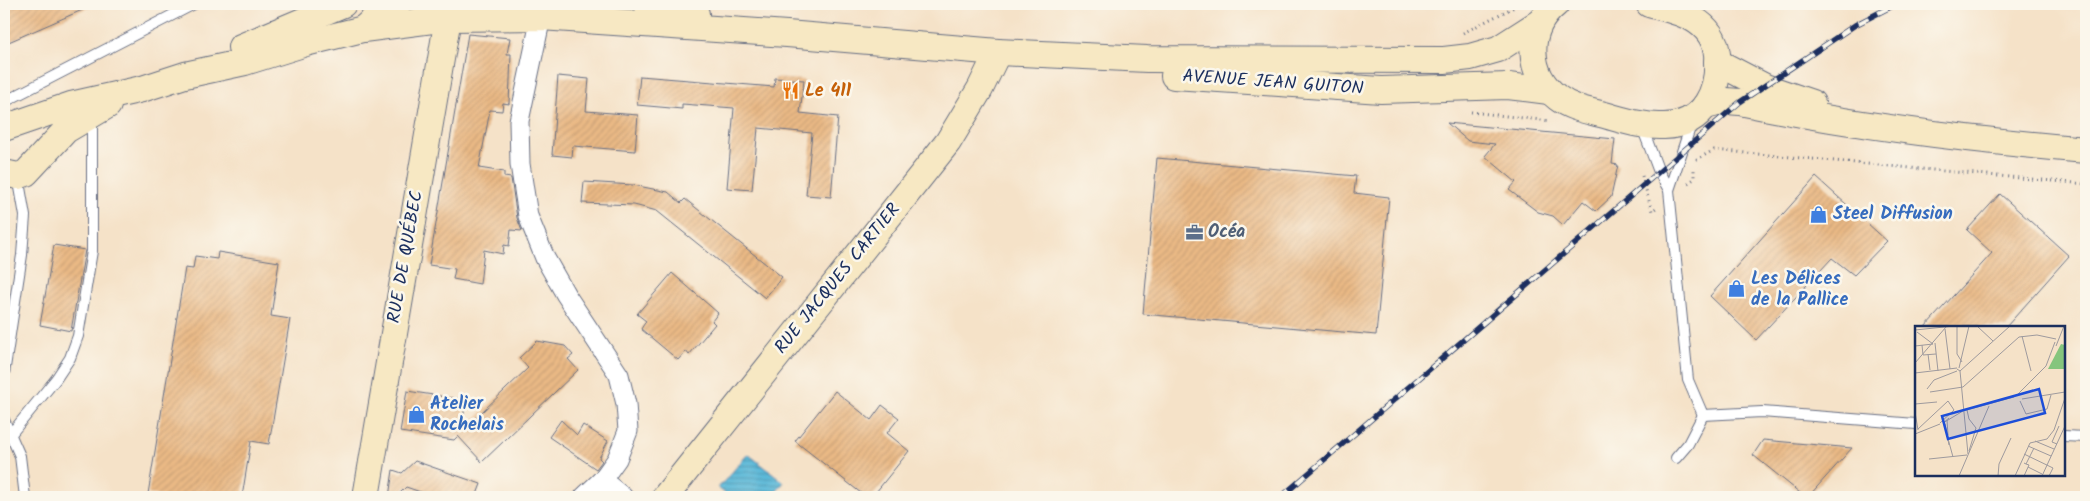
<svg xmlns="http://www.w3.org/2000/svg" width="2090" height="501" font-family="Kalam,sans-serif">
<defs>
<pattern id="water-rules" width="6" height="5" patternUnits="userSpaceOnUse" patternTransform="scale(1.25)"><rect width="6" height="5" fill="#5ab8d8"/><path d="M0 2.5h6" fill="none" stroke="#4a96b2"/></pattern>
<pattern id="building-hatch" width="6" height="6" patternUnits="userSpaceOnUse" patternTransform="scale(1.25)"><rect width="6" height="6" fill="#eab985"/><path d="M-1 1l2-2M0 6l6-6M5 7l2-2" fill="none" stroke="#c89f75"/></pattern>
</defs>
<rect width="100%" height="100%" fill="#fbf7ec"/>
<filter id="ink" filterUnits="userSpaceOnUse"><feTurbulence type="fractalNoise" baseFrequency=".02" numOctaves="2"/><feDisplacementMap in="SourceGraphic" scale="10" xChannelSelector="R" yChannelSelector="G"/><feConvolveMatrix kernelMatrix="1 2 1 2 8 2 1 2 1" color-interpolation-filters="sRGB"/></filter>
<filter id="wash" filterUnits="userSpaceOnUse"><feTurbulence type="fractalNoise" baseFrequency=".0096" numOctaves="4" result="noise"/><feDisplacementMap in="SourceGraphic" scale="20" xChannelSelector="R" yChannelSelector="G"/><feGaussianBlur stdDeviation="1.12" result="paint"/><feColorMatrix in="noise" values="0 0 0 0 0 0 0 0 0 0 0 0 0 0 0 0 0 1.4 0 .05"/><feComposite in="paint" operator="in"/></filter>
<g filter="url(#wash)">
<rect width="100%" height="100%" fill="#f5e2c8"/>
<path fill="url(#water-rules)" stroke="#3a749b" d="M 748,454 L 784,482 L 772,497 L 730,497 L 718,488 Z"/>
<g id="blocks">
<g fill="url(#building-hatch)">
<path d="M 4,4 L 96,4 L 4,44 Z"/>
<path d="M 468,34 L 510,38 L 507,54 L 511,54 L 509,104 L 503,103 L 502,111 L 490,110 L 479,168 L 504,172 L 504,177 L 511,178 L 517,218 L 522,231 L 511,230 L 509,246 L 504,245 L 503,254 L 484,250 L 480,284 L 453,279 L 455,269 L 429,265 Z"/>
<path d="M 558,76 L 589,79 L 586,111 L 638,115 L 635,151 L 573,146 L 572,157 L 552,155 Z"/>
<path d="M 640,76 L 774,87 L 775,78 L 804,80 L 800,113 L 838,117 L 831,197 L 806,195 L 812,133 L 758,128 L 752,190 L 727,188 L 734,108 L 682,104 L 682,109 L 637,105 Z"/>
<path d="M 1447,123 L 1615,139 L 1612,164 L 1618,165 L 1611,197 L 1596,211 L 1583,201 L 1563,225 L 1553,216 L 1538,212 L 1509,190 L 1516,182 L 1485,156 L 1495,144 L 1468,141 Z"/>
<path d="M 1157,158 L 1356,176 L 1354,193 L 1389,197 L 1376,335 L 1143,314 Z"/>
<path d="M 1816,177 L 1887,241 L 1854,275 L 1832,258 L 1756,340 L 1710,296 Z"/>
<path d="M 584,182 L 633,185 L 668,192 L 681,203 L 685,199 L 782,277 L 765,298 L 657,211 L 634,205 L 582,203 Z"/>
<path d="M 2000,194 L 2069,256 L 2006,327 L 1925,327 L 1992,253 L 1967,230 Z"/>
<path d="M 54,245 L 85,250 L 71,331 L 40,325 Z"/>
<path d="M 218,252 L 279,262 L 271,316 L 290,319 L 269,444 L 251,441 L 242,497 L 167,497 L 148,494 L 185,268 L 193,269 L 195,256 L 217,259 Z"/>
<path d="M 672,273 L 718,313 L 712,321 L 715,324 L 689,355 L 686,351 L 678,360 L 641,329 L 646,321 L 637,314 Z"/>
<path d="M 537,341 L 565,346 L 573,355 L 568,359 L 578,370 L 482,462 L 458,436 L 454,440 L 400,432 L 407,391 L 466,400 L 461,432 L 528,368 L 519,358 Z"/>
<path d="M 835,391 L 871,420 L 882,405 L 899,418 L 887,433 L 909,451 L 872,497 L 866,497 L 795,441 Z"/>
<path d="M 561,420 L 577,435 L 583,425 L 608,441 L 599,458 L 602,461 L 596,469 L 549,437 Z"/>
<path d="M 1763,440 L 1852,448 L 1808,497 L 1805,497 L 1753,455 Z"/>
<path d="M 415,461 L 481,484 L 476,497 L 435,497 L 406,487 L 396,497 L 389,497 L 393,470 L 402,473 Z"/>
</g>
</g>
</g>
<g filter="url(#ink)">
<use href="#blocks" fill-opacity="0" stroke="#676e83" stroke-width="1"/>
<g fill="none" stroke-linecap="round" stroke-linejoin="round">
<defs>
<g id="lane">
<path d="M 4,102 L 194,4"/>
<path d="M 1642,127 L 1659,172 L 1669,190 L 1688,380 L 1703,415 L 1762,412 L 1916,424"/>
<path d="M 1669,190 L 1692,122"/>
<path d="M 4,374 L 22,255 L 25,216 L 18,176"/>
<path d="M 4,420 L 20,456 L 25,497"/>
<path d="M 10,435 L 56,379 L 70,358 L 78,336 L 92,251 L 92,116"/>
<path d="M 2064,436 L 2086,437"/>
<path d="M 1676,458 L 1688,444 L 1703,415"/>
</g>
<g id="street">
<path d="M 541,17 L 519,121 L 520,164 L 528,216 L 545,258 L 566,295 L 619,375 L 626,404 L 628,431 L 617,459 L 602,480 L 584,497"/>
<path d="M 602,480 L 623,497"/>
</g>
<g id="secondary">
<path d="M 647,4 L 696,14"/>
<path d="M 1556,4 C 1525,29 1526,74 1558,98 C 1572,109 1591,111 1608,116 C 1626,121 1645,127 1664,126 C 1705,125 1720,90 1717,54 C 1713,19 1678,11 1649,4"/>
<path d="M 363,29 L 385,9 L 397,4"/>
<path d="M 241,47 L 343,4"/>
<path d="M 1717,62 L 1765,87 L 1812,103"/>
<path d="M 1174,76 L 1381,90 L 1508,86 L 1549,91"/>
<path d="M 1705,106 L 1726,101 L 1740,102 C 1854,126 1971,140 2086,150"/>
<path d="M 4,128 L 71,105 L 142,89 L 185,75 L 245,62 L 306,43 L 363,29 L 448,18 L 541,17 L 787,34 L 998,52 L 1147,59 L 1444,60 L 1470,57 L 1498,49 L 1540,22"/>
<path d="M 4,173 L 18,176 L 26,173 L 66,130 L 108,105"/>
<path d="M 366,497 L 448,18 L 446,4"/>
<path d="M 665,497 L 948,142 L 980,89 L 998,52"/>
</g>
</defs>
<use href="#lane" stroke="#676e83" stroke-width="12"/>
<use href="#street" stroke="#676e83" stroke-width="21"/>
<use href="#secondary" stroke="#676e83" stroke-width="28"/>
<g stroke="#676e83" stroke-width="3" stroke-dasharray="1 4" stroke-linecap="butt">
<path d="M 1463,33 L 1520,4"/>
<path d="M 1471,112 L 1550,121"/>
<path d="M 1696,160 L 1714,150 L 2086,184"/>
<path d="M 1642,176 L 1652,211 L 1656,208"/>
<path d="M 1688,183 L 1694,179 L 1694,167"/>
</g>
<use href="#lane" stroke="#fff" stroke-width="10"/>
<use href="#street" stroke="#fff" stroke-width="19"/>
<use href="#secondary" stroke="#f7e8c3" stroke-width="26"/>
<defs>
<path id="rail" d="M 1281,497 L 1740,102 L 1855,25 L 1896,4"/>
</defs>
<use href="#rail" stroke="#1b2f5e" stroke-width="5.5"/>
<use href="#rail" stroke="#fbf7ec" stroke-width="4" stroke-dasharray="11" stroke-linecap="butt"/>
</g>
</g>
<defs>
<symbol id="restaurant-bare" viewBox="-9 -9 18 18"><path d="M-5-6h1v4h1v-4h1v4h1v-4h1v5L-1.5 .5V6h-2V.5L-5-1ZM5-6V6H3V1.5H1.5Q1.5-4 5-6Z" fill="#e8710a" stroke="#fbf7ec" stroke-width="2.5" paint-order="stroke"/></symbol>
<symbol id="shop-bare" viewBox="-9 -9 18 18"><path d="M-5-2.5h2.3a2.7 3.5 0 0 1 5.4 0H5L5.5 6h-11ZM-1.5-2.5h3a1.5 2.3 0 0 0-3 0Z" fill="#3f7fe0" stroke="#fbf7ec" stroke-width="2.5" paint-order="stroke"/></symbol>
<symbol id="office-bare" viewBox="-9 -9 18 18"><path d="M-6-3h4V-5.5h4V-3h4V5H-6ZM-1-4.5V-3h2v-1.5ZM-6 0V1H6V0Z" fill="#5c6f8a" stroke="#fbf7ec" stroke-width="2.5" paint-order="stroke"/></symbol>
</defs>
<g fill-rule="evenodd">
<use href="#restaurant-bare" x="778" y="78" width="25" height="25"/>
<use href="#shop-bare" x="1806" y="202" width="25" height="25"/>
<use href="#office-bare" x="1182" y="220" width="25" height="25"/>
<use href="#shop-bare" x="1724" y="276" width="25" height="25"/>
<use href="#shop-bare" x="404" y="402" width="25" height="25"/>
</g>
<g text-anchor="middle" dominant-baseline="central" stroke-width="5" stroke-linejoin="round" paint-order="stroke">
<g font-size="18" fill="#1b2f5e" stroke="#fbf7ec">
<text transform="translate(1273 83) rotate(4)">AVENUE JEAN GUITON</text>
<text transform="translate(406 257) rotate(-80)">RUE DE QUÉBEC</text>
<text transform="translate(838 279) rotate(-51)">RUE JACQUES CARTIER</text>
</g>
<g font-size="18" font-weight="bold" fill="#c56008" stroke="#fbf7ec" text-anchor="start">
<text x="805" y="91">Le 411</text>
</g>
<g font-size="18" font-weight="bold" fill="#366cbe" stroke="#fbf7ec" text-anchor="start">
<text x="1833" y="214">Steel Diffusion</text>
<text x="1751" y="279">Les Délices<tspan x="1751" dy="21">de la Pallice</tspan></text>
<text x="430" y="404">Atelier<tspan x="430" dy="21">Rochelais</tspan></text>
</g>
<g font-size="18" font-weight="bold" fill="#4e5e75" stroke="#fbf7ec" text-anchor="start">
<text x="1208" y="232">Océa</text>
</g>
</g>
<g transform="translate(1915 326)">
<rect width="150" height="150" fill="#f5e2c8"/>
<path d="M 146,18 L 150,19 L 150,43 L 133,43 Z" fill="#85c57d"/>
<path fill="none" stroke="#9e9a9e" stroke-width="1" d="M 42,0 L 42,28 L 47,36M 62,0 L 78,15M 30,3 L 35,43M 0,4 L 39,0M 2,6 L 18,18M 107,10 L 116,45M 20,17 L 23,45M 7,19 L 8,29 L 21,28M 0,20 L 18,18M 141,20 L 149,0M 13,28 L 15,44M 0,37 L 31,1M 44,42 L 54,0M 42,43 L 45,45 L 95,0M 45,45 L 53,128M 0,47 L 42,42M 12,63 L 19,54 L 42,45M 15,66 L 48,61 L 104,11 L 122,9 L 141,13M 102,69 L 131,40 L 140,16M 107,73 L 150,66M 105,75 L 111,88 L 132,83 L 136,69M 0,78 L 22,76M 52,84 L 54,93 L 61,102 L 54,125M 0,86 L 3,104M 34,92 L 28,97 L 48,85 L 99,71M 32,94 L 33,109M 30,98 L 34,119M 3,103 L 33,75 L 39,84 L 25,97M 0,108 L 25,98M 32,109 L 38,131M 120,115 L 139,123M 142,118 L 137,116 L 144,100M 113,120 L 136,130M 109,128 L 138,142 L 134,150M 14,133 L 52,129M 109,137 L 111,138 L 119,122M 113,141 L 127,148M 44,150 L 74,80M 83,150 L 84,138 L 96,112M 100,150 L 115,117 L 132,113 L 139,104 L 150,72M 109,150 L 114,139 L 111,138M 127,150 L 150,100"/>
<path fill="#1d4ed8" fill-opacity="0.15" stroke="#1d4ed8" stroke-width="2.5" d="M 124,63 L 130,87 L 33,113 L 27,90 Z"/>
<rect width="150" height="150" fill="none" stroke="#1b2f5e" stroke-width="2.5"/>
</g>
<rect width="2090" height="501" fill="none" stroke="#fbf7ec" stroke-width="20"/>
</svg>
